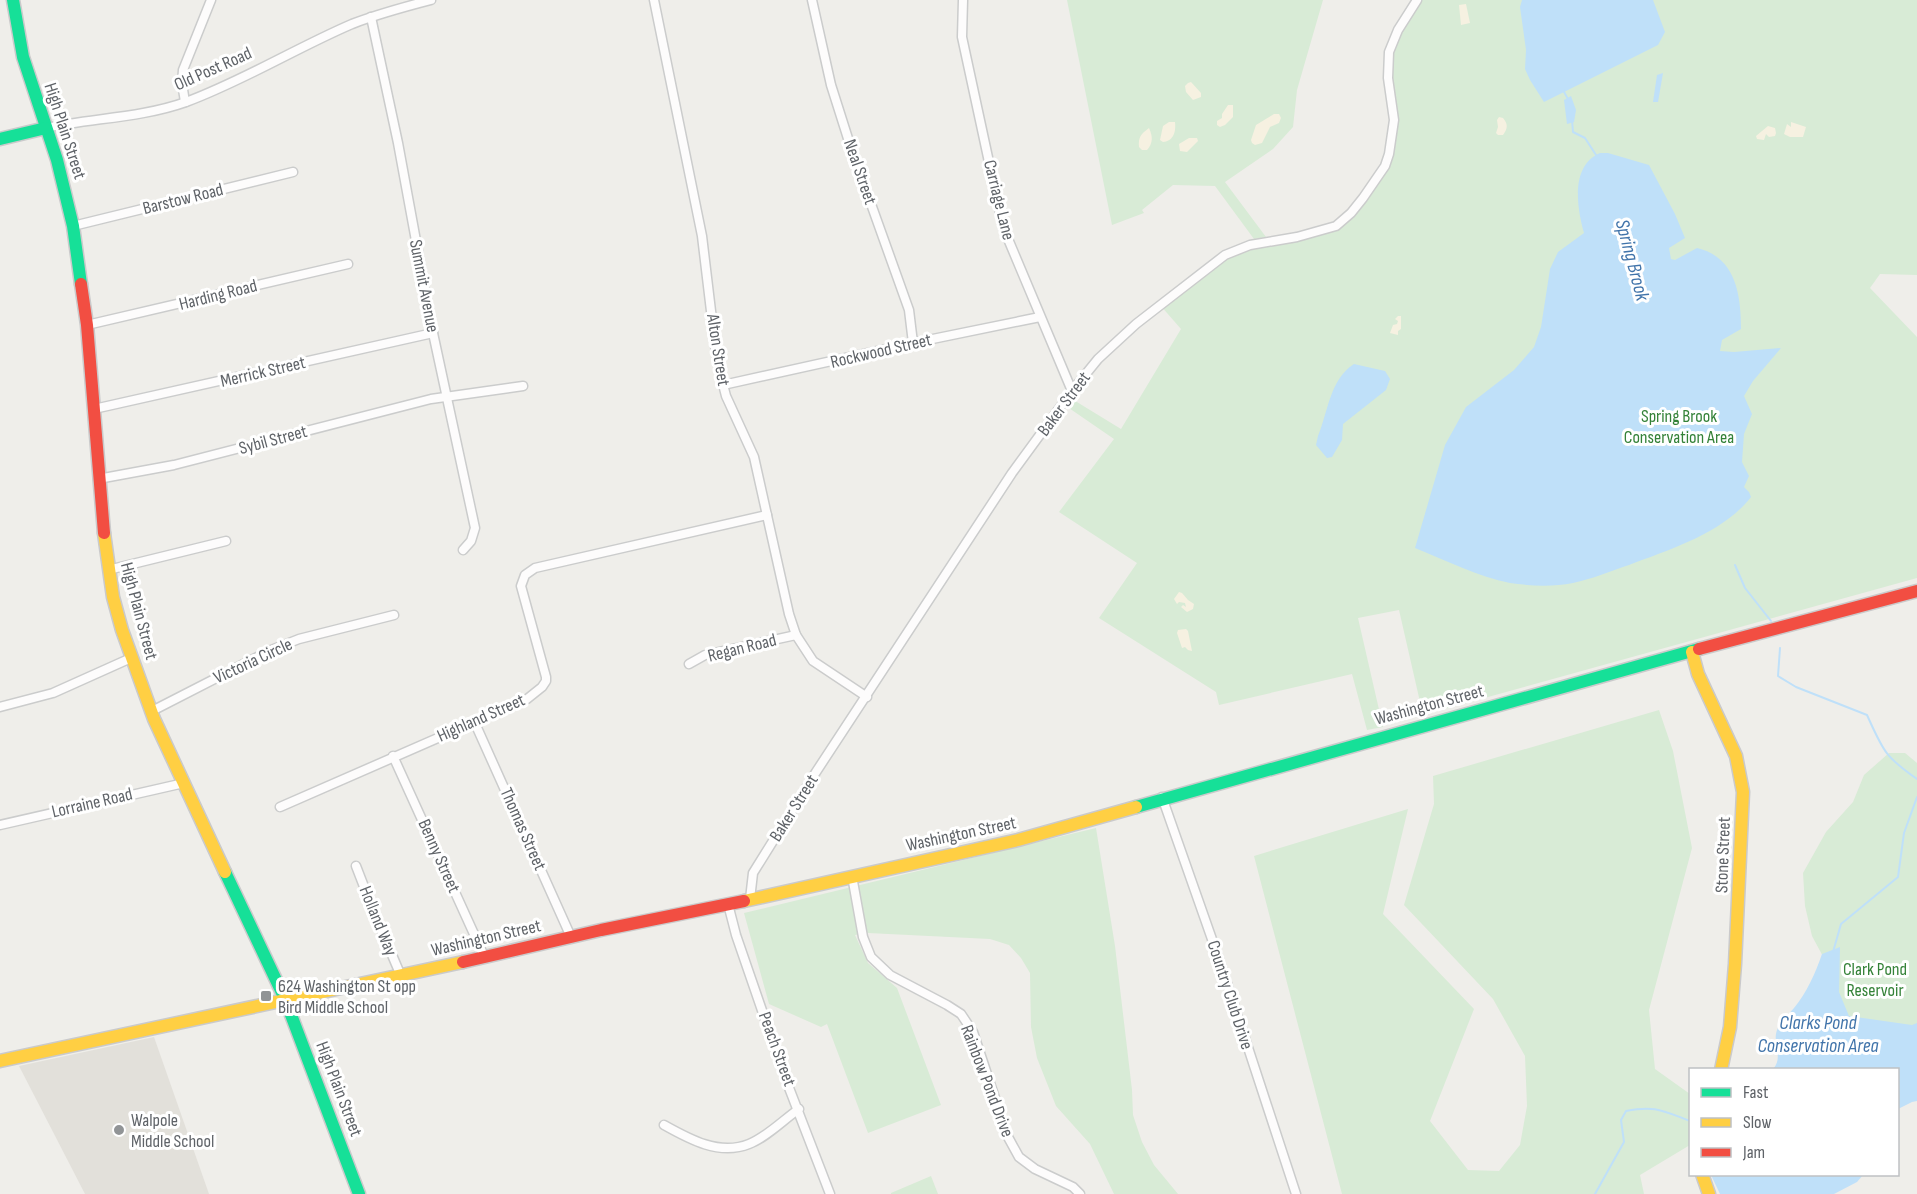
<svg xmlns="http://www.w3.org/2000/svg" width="1917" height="1194" font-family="'Sofia Sans Condensed',sans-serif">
<rect width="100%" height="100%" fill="#efeeea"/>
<path fill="#e2e0da" d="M 154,1037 L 209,1194 L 85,1194 L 19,1066 Z"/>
<g fill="#d8ebd6">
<path d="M 1067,0 L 1323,0 L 1297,90 L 1293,127 L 1273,149 L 1225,182 L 1266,237 L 1254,239 L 1215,186 L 1173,185 L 1142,210 L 1144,213 L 1112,225 Z"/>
<path d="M 1417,0 L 1917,0 L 1917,275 L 1880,274 L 1870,288 L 1917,337 L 1917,578 L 1423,715 L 1399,610 L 1358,618 L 1383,727 L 1367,730 L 1352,674 L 1219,705 L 1216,692 L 1099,618 L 1137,563 L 1059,512 L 1114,439 L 1066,406 L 1072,399 L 1121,429 L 1181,329 L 1160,305 L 1225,255 L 1336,226 L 1380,174 L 1391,143 L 1389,52 Z"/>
<path d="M 1659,710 L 1673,751 L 1692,848 L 1649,1010 L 1655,1069 L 1690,1094 L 1690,1145 L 1640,1175 L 1644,1194 L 1342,1194 L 1254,856 L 1408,809 L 1383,914 L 1474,1009 L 1430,1121 L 1468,1170 L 1499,1171 L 1520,1145 L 1527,1106 L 1525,1056 L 1493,999 L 1404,905 L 1434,804 L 1433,776 Z"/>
<path d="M 1889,753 L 1905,753 L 1917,763 L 1917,1027 L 1822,1016 L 1826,962 L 1812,936 L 1805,906 L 1803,873 L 1826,832 L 1853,802 L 1864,775 Z"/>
<path d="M 1096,828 L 1115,946 L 1132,1090 L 1133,1115 L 1142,1142 L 1154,1165 L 1178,1194 L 1114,1194 L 1090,1144 L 1056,1106 L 1037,1058 L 1031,1027 L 1030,973 L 1021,958 L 1009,945 L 990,939 L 868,933 L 855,935 L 868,963 L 897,988 L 941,1105 L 868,1133 L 827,1024 L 821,1027 L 769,1004 L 744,913 Z"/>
<path d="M 931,1176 L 938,1194 L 891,1194 L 891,1193 Z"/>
</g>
<g fill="#f6f1e1">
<path d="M 1466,4 L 1470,23 L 1461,25 L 1459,5 Z"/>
<path d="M 1191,82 L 1201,93 L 1201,97 L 1193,100 L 1186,92 L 1185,86 L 1188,83 Z"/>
<path d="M 1228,105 L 1233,105 L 1233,117 L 1225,125 L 1220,127 L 1217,125 L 1217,121 L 1222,118 L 1222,114 Z"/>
<path d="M 1274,114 L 1279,114 L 1281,118 L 1279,123 L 1270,127 L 1262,143 L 1255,145 L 1252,143 L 1251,140 L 1256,125 Z"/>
<path d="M 1499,117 L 1503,118 C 1508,124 1508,128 1503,135 L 1498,135 L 1496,133 L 1498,127 L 1497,120 Z"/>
<path d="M 1169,122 L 1175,122 C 1176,131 1174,141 1163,142 L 1160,140 L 1163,126 Z"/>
<path d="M 1791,122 L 1806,127 L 1803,137 L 1790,137 L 1784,134 L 1787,124 L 1791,127 Z"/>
<path d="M 1768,126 L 1775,128 L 1776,133 L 1775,136 L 1769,137 L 1766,134 L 1764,140 L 1757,139 L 1756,136 Z"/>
<path d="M 1149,128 C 1153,137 1153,143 1147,150 L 1142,150 L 1139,147 C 1138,137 1141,134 1149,128 Z"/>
<path d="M 1189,138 L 1197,138 L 1198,141 L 1187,152 L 1180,151 L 1179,144 Z"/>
<path d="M 1398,316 L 1401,316 L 1401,329 L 1398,331 L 1398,335 L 1390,333 L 1393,325 L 1397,324 L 1398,321 L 1395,319 Z"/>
<path d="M 1179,592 L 1182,593 L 1188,600 L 1194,604 L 1193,609 L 1187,612 L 1181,607 L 1183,605 L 1186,607 L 1185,603 L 1179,602 L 1177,604 L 1174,599 Z"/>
<path d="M 1186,629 L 1188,631 L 1192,651 L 1188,650 L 1185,647 L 1182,648 L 1177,633 L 1178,630 Z"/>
</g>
<g fill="#bfe0f9">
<path d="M 1522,0 L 1653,0 L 1665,32 L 1658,45 L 1544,102 L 1530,80 L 1525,69 L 1526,50 L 1520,7 Z"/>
<path d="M 1663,73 L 1658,102 L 1653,102 L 1657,75 Z"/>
<path d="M 1571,96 L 1576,110 L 1574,122 L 1567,124 L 1564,100 Z"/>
<path d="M 1600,153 L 1608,153 L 1649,165 L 1675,214 L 1685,238 L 1669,248 L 1671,259 L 1675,260 L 1697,248 C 1736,257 1741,295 1741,329 L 1722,340 L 1720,351 L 1734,352 L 1781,348 L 1753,381 L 1744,396 L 1752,414 L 1744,434 L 1742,462 L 1749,476 L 1744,487 L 1749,492 L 1751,497 C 1723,533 1671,549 1629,565 C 1611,571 1592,579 1573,583 C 1553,587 1530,586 1510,583 C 1479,577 1445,560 1415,548 L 1445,445 L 1466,407 L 1514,370 L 1534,347 L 1541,327 L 1550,269 L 1558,252 L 1584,233 C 1577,208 1570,166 1600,153 Z"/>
<path d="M 1354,364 L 1385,371 L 1390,379 L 1386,390 L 1343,424 L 1342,440 L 1332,457 L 1327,458 L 1316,445 L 1318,436 C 1328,412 1330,379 1354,364 Z"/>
<path d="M 1840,947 L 1839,992 L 1849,1016 L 1912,1025 L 1917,1023 L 1917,1101 L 1912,1102 L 1898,1109 L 1898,1070 L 1773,1069 C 1784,1057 1772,1044 1777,1030 C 1781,1021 1788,1015 1794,1008 C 1807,992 1815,974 1822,954 Z"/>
<path d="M 1711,1175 L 1863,1175 L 1857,1182 L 1834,1194 L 1720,1194 Z"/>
</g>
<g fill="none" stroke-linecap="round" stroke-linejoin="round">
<g stroke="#bfe0f9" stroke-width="2">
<path d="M 1563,90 L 1569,101"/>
<path d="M 1572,120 L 1573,132 L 1585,138 L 1596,155"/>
<path d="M 1735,565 L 1745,588 L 1771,621"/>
<path d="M 1780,648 L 1778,676 L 1796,687 L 1867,715 C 1883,750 1884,756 1917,779"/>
<path d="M 1833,952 L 1841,924 L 1898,877 L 1904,833 L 1917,797"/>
<path d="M 1595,1194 L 1624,1142 L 1621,1120 L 1626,1111 C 1656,1105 1663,1111 1690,1121"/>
</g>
<defs>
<g id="street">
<path d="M 654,0 L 702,236 L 717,361 L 726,396 L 754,457 L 789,614 L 796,635 L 813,661 L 867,697"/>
<path d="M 812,0 L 831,85 L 851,148 L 909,310 L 913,343"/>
<path d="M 963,0 L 962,37 L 1003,227 L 1072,391"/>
<path d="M 371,17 L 398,143 L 433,333 L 475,528 L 471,541 L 463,550"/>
<path d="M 185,102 L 182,83 L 183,70 L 211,0"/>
<path d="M 46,128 C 92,118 141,118 186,102 C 243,81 296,48 352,24 C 378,14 404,7 431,0"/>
<path d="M 73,226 L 293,172"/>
<path d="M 87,325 L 348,264"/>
<path d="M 723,385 L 913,343 L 1040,317"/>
<path d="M 94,409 L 433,333"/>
<path d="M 98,479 L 174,465 L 431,399 L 523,386"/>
<path d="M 108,570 L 226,541"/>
<path d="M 689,664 L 705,655 L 796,635"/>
<path d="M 0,707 L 53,693 L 131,658"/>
<path d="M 152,711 L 271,650 L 299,639 L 394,615"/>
<path d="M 474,721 L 571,937"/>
<path d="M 393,756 L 484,956"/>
<path d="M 1162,797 L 1220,962 L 1296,1194"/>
<path d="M 280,807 L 527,699 L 542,687 L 546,681 L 546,677 L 521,586 L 525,575 L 535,568 L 767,515"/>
<path d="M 0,825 L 184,783"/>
<path d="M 356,866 L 375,915 L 401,976"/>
<path d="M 852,876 L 863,937 L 871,957 L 890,975 L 947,1005 L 961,1014 L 973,1032 L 1008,1137 L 1019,1157 L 1035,1169 L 1073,1187 L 1080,1194"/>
<path d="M 750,899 L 753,873 L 816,772 L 1012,473 L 1072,391 L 1098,359 L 1136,324 L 1225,255 L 1250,245 L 1297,237 L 1336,226 L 1351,213 L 1363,198 L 1385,166 L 1389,154 L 1394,120 L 1388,78 L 1389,52 L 1398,30 L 1417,0"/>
<path d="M 728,904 L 736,935 L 786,1080 L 830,1194"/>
<path d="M 664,1125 C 689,1139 719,1156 749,1144 C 767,1137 783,1120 799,1109"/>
</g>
<g id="fast">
<path d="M 13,0 L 23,57 L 57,160 L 73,226 L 81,284"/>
<path d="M 0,139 L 46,128"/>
<path d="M 1136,807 L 1699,649"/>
<path d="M 225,872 L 285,999 L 359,1194"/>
</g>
<g id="slow">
<path d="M 104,533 L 113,597 L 122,630 L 154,719 L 225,872"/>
<path d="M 1692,652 L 1698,674 L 1736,756 L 1743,792 L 1735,964 L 1730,1027 L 1721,1070"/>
<path d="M 744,901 L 1018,840 L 1136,807"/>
<path d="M 0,1061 L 463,962"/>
<path d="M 1702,1174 L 1709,1194"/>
</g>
<g id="jam">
<path d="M 81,284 L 87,325 L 104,533"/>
<path d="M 1699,649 L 1917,591"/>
<path d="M 463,962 L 601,930 L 744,901"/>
</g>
</defs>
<use href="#street" stroke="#cbcccc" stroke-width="11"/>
<use href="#fast" stroke="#cacacb" stroke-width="15"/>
<use href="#slow" stroke="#cacacb" stroke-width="15"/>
<use href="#jam" stroke="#cacacb" stroke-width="15"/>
<use href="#street" stroke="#fdfcfc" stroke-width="8"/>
<use href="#fast" stroke="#16e098" stroke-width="12"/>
<use href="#slow" stroke="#ffcf43" stroke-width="12"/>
<use href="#jam" stroke="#f24e42" stroke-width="12"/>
</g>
<g fill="#919496" stroke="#fff" stroke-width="2">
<rect x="260" y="990" width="12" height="12" rx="3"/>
<circle cx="119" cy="1130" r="6"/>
</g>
<g text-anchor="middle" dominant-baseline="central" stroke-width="6" stroke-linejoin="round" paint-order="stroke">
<g font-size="18" fill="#5f6368" stroke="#fff">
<text transform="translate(213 69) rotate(-24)">Old Post Road</text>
<text transform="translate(65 131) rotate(72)">High Plain Street</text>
<text transform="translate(860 172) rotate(71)">Neal Street</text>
<text transform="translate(183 199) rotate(-14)">Barstow Road</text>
<text transform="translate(999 200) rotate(76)">Carriage Lane</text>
<text transform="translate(424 286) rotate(79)">Summit Avenue</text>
<text transform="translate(218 295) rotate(-14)">Harding Road</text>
<text transform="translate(718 350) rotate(81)">Alton Street</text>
<text transform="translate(881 351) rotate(-13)">Rockwood Street</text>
<text transform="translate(263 372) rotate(-13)">Merrick Street</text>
<text transform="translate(1064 404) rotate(-53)">Baker Street</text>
<text transform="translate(273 440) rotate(-15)">Sybil Street</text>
<text transform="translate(139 611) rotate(75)">High Plain Street</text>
<text transform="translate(742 648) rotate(-14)">Regan Road</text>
<text transform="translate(253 661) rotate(-25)">Victoria Circle</text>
<text transform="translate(1429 705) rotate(-15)">Washington Street</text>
<text transform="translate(481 718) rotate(-24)">Highland Street</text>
<text transform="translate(92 803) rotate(-13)">Lorraine Road</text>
<text transform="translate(794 808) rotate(-58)">Baker Street</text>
<text transform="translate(523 829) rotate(66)">Thomas Street</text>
<text transform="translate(961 834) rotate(-12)">Washington Street</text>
<text transform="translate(1723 855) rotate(-88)">Stone Street</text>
<text transform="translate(439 856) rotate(66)">Benny Street</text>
<text transform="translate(378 921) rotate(68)">Holland Way</text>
<text transform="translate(486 938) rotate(-13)">Washington Street</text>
<text transform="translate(1230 995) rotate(72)">Country Club Drive</text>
<text transform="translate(777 1049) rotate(70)">Peach Street</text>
<text transform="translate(987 1081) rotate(69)">Rainbow Pond Drive</text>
<text transform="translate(339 1089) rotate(69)">High Plain Street</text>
</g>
<g font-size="18" fill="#348238" stroke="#fff">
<text x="1679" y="416">Spring Brook<tspan x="1679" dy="21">Conservation Area</tspan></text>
<text x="1875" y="969">Clark Pond<tspan x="1875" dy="21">Reservoir</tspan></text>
</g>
<g font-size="18" fill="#5f6368" stroke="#fff" text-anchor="start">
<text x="278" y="986">624 Washington St opp<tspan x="278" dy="21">Bird Middle School</tspan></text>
<text x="131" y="1120">Walpole<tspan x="131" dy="21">Middle School</tspan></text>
</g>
<g font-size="20" font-style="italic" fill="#4174aa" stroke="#fff">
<text transform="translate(1632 260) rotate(75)">Spring Brook</text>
<text x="1818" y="1023">Clarks Pond<tspan x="1818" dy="23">Conservation Area</tspan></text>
</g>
</g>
<rect x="1689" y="1068" width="210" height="108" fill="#ffffff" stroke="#bfc1c3" stroke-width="1.5"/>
<rect x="1701" y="1088" width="30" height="9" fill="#16e098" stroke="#bfc1c3" stroke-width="1.5"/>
<text x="1743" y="1098" font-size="18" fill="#5f6368">Fast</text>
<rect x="1701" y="1118" width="30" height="9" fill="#ffcf43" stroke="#bfc1c3" stroke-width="1.5"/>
<text x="1743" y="1128" font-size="18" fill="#5f6368">Slow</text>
<rect x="1701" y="1148" width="30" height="9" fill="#f24e42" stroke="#bfc1c3" stroke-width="1.5"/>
<text x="1743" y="1158" font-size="18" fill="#5f6368">Jam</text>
</svg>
